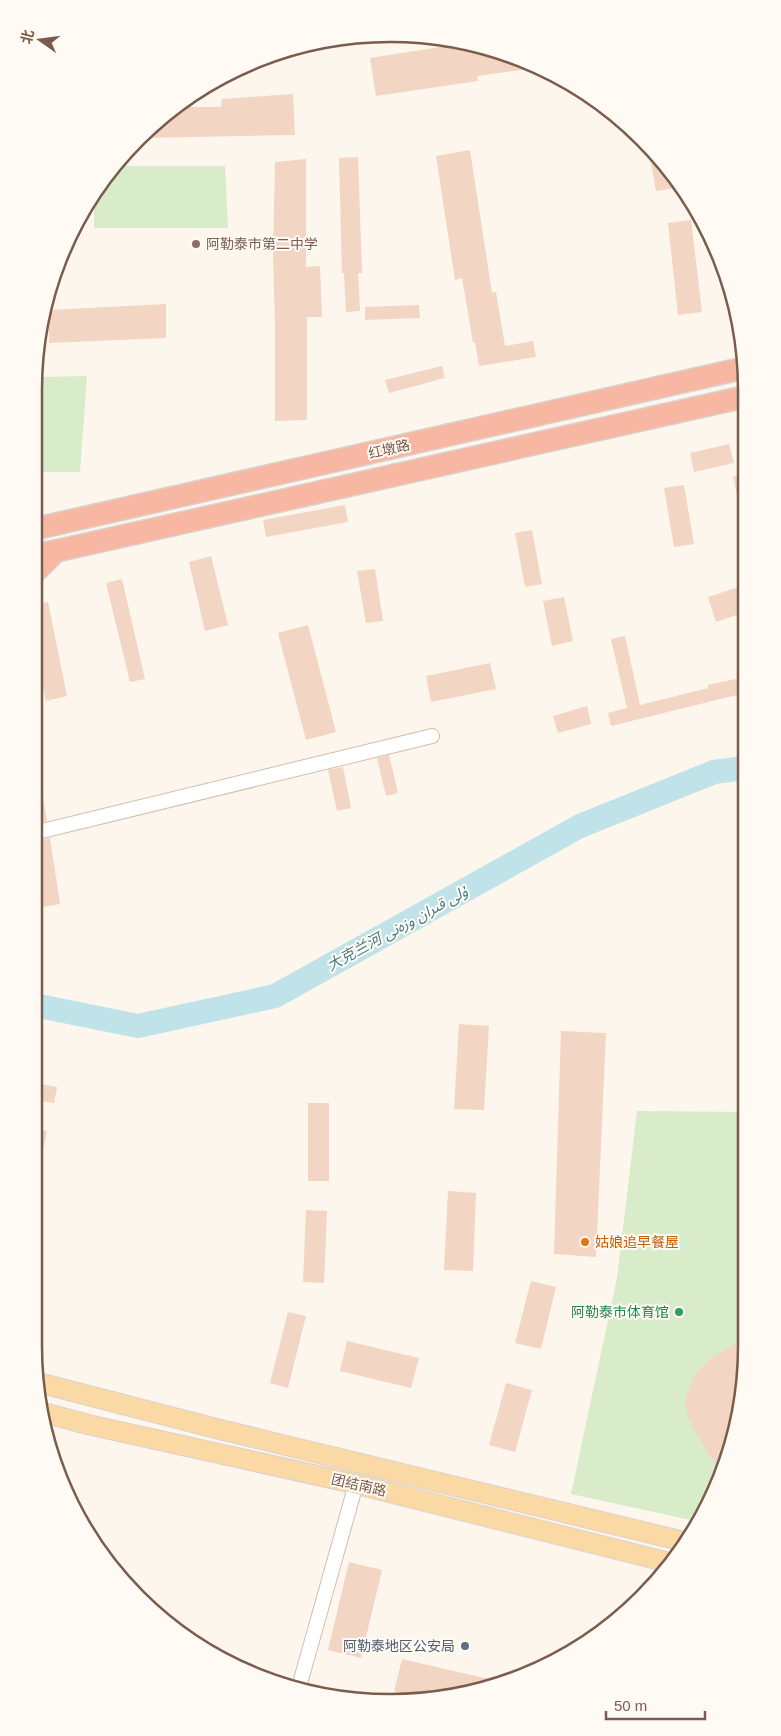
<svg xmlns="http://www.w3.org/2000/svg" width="781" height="1736" font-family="Arial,'Noto Sans Arabic','Noto Sans SC',sans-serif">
<rect width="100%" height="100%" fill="#fdf6ec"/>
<g fill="#d8ecc9">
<path d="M 115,166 L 225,166 L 228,228 L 94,228 L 94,194 Z"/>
<path d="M 87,376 L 80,472 L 34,472 L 34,390 L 36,377 Z"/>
<path d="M 637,1111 L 747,1112 L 747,1345 L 728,1460 L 700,1522 L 571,1494 L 617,1278 Z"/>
</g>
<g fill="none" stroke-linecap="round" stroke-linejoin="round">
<path stroke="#bfe3e8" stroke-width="24" d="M 34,1005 L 138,1026 L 275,996 L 580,826 L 714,772 L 745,768"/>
</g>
<g fill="#f3d5c3">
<path d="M 465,43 L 505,53 L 536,68 L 477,76 L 478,81 L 376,96 L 370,58 Z"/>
<path d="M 293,94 L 295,135 L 141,138 L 174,107 L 221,107 L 222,99 Z"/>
<path d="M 470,150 L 492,293 L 496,292 L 505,346 L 533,341 L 536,357 L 479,366 L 475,342 L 473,343 L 462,278 L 455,280 L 436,156 Z"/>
<path d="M 649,151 L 673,173 L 681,187 L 656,191 Z"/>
<path d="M 358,157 L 362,273 L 358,273 L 360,311 L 346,312 L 344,273 L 342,273 L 339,158 Z"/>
<path d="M 306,159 L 306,267 L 320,266 L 322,317 L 307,317 L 307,420 L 275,421 L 275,325 L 273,255 L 275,162 Z"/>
<path d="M 691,220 L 702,312 L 678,315 L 668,223 Z"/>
<path d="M 166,304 L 166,338 L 49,343 L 49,310 Z"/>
<path d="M 419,305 L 420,318 L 365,320 L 365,307 Z"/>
<path d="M 442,366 L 445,378 L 389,393 L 385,380 Z"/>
<path d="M 729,444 L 734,463 L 694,472 L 690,453 Z"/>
<path d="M 745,474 L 745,511 L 740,511 L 733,476 Z"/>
<path d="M 684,485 L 694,544 L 674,547 L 664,488 Z"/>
<path d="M 345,505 L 348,522 L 266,537 L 263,520 Z"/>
<path d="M 532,530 L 542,584 L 525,587 L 515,533 Z"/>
<path d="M 211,556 L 228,625 L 205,631 L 189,562 Z"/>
<path d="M 375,569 L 383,621 L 366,623 L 357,571 Z"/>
<path d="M 122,579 L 145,679 L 130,682 L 106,583 Z"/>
<path d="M 745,585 L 745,612 L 716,622 L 708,597 Z"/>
<path d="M 564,597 L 573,641 L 552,646 L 543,601 Z"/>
<path d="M 48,602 L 67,696 L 46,701 L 34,641 L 34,605 Z"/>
<path d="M 308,625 L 336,732 L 306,740 L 278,633 Z"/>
<path d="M 625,636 L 640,705 L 708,688 L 708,685 L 745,677 L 745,693 L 611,726 L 608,713 L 627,708 L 611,639 Z"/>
<path d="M 490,663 L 496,689 L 431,702 L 426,676 Z"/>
<path d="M 587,706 L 591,724 L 558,733 L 553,716 Z"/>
<path d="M 389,755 L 398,793 L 386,796 L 377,758 Z"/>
<path d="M 343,767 L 351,808 L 337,811 L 328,770 Z"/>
<path d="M 39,773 L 47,821 L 34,824 L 34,774 Z"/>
<path d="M 50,838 L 60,904 L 43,907 L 34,842 Z"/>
<path d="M 459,1024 L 489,1026 L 484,1110 L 454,1109 Z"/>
<path d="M 561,1031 L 606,1033 L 596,1257 L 554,1254 Z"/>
<path d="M 36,1083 L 57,1087 L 54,1103 L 34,1100 Z"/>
<rect x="308" y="1103" width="21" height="78"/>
<path d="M 34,1128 L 47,1131 L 38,1171 L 34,1171 Z"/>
<path d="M 448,1191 L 476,1193 L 473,1271 L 444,1270 Z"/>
<path d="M 306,1210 L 327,1211 L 324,1283 L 303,1282 Z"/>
<path d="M 531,1281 L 556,1287 L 541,1349 L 515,1343 Z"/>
<path d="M 288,1312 L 306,1316 L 288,1388 L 270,1383 Z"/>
<path d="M 347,1341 L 419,1358 L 411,1388 L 340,1371 Z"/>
<path d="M 747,1341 L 728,1460 L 725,1468 L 710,1457 L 688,1418 L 685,1401 L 694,1376 L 711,1358 L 737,1343 Z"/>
<path d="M 506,1383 L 532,1390 L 515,1452 L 489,1445 Z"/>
<path d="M 349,1562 L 382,1570 L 361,1658 L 328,1650 Z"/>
<path d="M 402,1659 L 497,1681 L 460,1695 L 426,1699 L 394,1691 Z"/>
</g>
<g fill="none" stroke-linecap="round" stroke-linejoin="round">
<defs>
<g id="minor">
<path d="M 34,833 L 432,736"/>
<path d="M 299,1687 L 356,1484"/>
</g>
<g id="major">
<path d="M 40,1383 L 218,1429 L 686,1542"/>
<path d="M 45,1413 L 90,1425 L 356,1484 L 671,1563"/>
</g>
<g id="highway">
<path d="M 34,529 L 744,368"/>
<path d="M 34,555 L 56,551 L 744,397"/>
<path d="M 34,573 L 56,551"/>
</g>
</defs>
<use href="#minor" stroke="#d1beb0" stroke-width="16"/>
<use href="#major" stroke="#dad1cd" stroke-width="21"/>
<use href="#highway" stroke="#dad1cd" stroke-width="24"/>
<use href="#minor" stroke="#fff" stroke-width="14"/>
<use href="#major" stroke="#fbd9a5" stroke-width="19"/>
<use href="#highway" stroke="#f7b7a3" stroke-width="21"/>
</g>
<circle fill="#8d6e63" stroke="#fffaf3" stroke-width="2" cx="196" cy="244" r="5"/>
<circle fill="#e8710a" stroke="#fffaf3" stroke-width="2" cx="585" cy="1242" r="5"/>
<circle fill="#2e9e5b" stroke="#fffaf3" stroke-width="2" cx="679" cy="1312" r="5"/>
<circle fill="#5c6f8a" stroke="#fffaf3" stroke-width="2" cx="465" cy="1646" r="5"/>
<g text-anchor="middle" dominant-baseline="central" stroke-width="4" stroke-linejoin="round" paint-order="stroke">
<g font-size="14" fill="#785e54" stroke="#fffaf3" text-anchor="start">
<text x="206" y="244">阿勒泰市第二中学</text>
</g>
<g font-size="14" fill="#7a5c4d" stroke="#fffaf3">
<text transform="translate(389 449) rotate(-13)">红墩路</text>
<text transform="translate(359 1485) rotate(13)">团结南路</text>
</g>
<g font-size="14" fill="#c56008" stroke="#fffaf3" text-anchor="start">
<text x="595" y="1242">姑娘追早餐屋</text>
</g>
<g font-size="14" fill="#27864d" stroke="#fffaf3" text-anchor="end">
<text x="669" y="1312">阿勒泰市体育馆</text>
</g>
<g font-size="14" fill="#4e5e75" stroke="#fffaf3" text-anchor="end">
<text x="455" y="1646">阿勒泰地区公安局</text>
</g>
<g font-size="15" font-style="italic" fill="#437c86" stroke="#fffaf3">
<text transform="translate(397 928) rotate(-29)">大克兰河 ۇلى قىران وزەنى</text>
</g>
</g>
<path d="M0 0H781V1736H0ZM390 42H390A348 348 0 0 1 738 390V1346A348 348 0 0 1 390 1694H390A348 348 0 0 1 42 1346V390A348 348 0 0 1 390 42Z" fill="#fffaf3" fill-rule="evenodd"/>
<path fill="none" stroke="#7a5c4d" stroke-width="2.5" d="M390 42H390A348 348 0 0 1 738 390V1346A348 348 0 0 1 390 1694H390A348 348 0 0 1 42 1346V390A348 348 0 0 1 390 42Z"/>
<g transform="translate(40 40) rotate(284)" stroke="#fffaf3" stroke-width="4" paint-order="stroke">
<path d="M0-4L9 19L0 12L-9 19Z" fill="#7a5c4d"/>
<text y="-8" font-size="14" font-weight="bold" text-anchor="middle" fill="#7a5c4d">北</text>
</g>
<path d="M606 1711v8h99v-8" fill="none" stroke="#7a5c4d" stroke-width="2.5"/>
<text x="614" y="1711" font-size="15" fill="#7a5c4d" stroke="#fffaf3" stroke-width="4" paint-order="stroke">50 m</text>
</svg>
